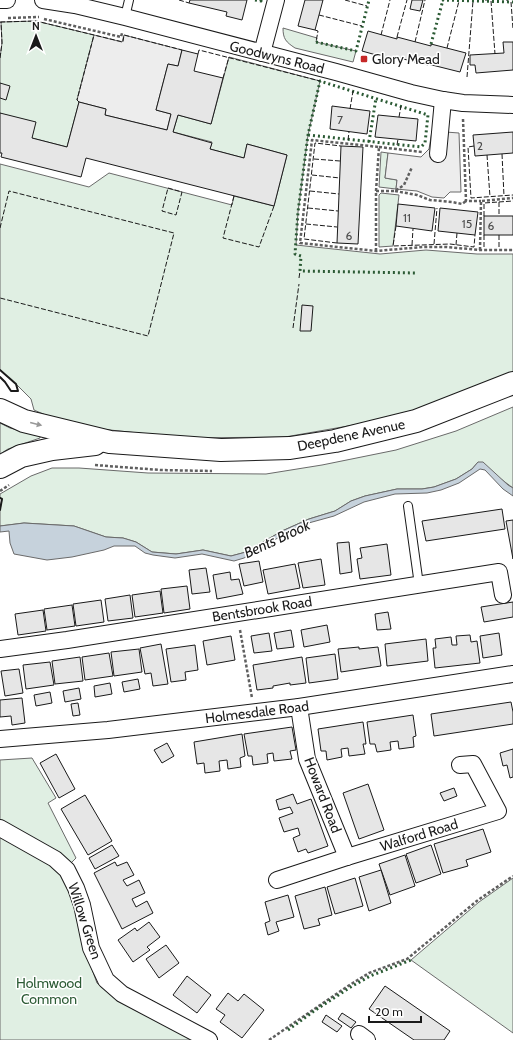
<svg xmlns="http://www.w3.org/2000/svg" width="513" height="1040" font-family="Cabin,sans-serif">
<rect width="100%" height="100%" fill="#fff"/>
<g fill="#e0efe3" stroke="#6a6a6a">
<path d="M 36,21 L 94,35 L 77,100 L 79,102 L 67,147 L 32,138 L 0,113 L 0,58 L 2,43 L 1,22 Z"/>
<path d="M 283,28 L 317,38 L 316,42 L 356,51 L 353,62 L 295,48 C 286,42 283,39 283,28 Z"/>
<path d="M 229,57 L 320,81 L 308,135 L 298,212 L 296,245 L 380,254 L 426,250 L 477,254 L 513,254 L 513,373 L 461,397 L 371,422 L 285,437 L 184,438 L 101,429 L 57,420 L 34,410 L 31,399 L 16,384 L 0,370 L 0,164 L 89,187 L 109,173 L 232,205 L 234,196 L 274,206 L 287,155 L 247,144 L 244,158 L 210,149 L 212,142 L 173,132 L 178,115 L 211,124 Z"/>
<path d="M 381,152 L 388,153 L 385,178 L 397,180 L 396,189 L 379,187 Z"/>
<path d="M 381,193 L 399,195 L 393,246 L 379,247 L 379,195 Z"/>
<path d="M 513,407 L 513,488 L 478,462 L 472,469 L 456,479 L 434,487 L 422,489 L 397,489 L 365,496 L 351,501 L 335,511 L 309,519 L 282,531 L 246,552 L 231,556 L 203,550 L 176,554 L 152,552 L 136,542 L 123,538 L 106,537 L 74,526 L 24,523 L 0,526 L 0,510 L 2,499 L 0,498 L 0,494 L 31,476 L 52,468 L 79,468 L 148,473 L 266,474 L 322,465 L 396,450 L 456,431 Z"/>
<path d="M 0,423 L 10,428 L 40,435 L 40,438 L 8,449 L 0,454 Z"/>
<path d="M 32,758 L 56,798 L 48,803 L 76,858 L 60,874 L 69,889 L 75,908 L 85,950 L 97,983 L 117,1000 L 198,1040 L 0,1040 L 0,760 Z"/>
<path d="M 513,878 L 513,1033 L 411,960 L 479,902 Z"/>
</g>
<g fill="#ededed" stroke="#6a6a6a">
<path d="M 94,35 L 122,42 L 124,35 L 182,50 L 178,66 L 168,64 L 156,110 L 171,114 L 167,130 L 105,115 L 106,109 L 79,102 L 77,100 Z"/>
<path d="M 432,131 L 459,133 L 461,192 L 450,192 L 444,198 L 432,197 L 417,191 L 396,189 L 397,180 L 385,178 L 388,153 L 421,157 L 429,149 Z"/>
</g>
<path fill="#c6d2dc" stroke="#6a6a6a" d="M 478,462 L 483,462 L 508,485 L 513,488 L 513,496 L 503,489 L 485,470 L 480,469 L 459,483 L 441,490 L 427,493 L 395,494 L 364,502 L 334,516 L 305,524 L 287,532 L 262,548 L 244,558 L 234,561 L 202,554 L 175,558 L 153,555 L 145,553 L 135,546 L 114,546 L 104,550 L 72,557 L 47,560 L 14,554 L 10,543 L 9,531 L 0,532 L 0,526 L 24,523 L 74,526 L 106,537 L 123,538 L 136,542 L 152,552 L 176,554 L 203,550 L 231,556 L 246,552 L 282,531 L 309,519 L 335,511 L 351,501 L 365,496 L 397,489 L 422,489 L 434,487 L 456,479 L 472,469 Z"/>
<g fill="#e6e6e6" stroke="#1a1a1a">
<path d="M 190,0 L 247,0 L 242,20 L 226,16 L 227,12 L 189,3 Z"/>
<path d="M 305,0 L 323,0 L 315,30 L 298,26 Z"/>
<path d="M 412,0 L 423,0 L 420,11 L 410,9 Z"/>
<path d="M 368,31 L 397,39 L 397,37 L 431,46 L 431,44 L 466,53 L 460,72 L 428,64 L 428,65 L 395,57 L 394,60 L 362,51 Z"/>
<path d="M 503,42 L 513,42 L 513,70 L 476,73 L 475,65 L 470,65 L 470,55 L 504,53 Z"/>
<path d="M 182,50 L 198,54 L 194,71 L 223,78 L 211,124 L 178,115 L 173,132 L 212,143 L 210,149 L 244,158 L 247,144 L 287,155 L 274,206 L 86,158 L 81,177 L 1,157 L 2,153 L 0,153 L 0,113 L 36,122 L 32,138 L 67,147 L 79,102 L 106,109 L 105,115 L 167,130 L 171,114 L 156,110 L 168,64 L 178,66 Z"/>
<path d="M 0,83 L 10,86 L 6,100 L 0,98 Z"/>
<path d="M 332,106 L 370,111 L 367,134 L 330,129 Z"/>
<path d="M 378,115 L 418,119 L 416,141 L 375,137 Z"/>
<path d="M 513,132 L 513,153 L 475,156 L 473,135 Z"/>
<path d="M 341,146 L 363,147 L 358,244 L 337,243 Z"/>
<path d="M 398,204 L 435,208 L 432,231 L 396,226 Z"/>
<path d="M 440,208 L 478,212 L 475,235 L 438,231 Z"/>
<rect x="484" y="216" width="29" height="19"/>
<path d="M 302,305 L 313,306 L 311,331 L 300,331 Z"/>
<path d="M 502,509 L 505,529 L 426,541 L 422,521 Z"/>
<path d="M 513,520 L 513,559 L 506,521 Z"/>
<path d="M 349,542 L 352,572 L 340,574 L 337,543 Z"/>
<path d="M 387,544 L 391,575 L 360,579 L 357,559 L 362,558 L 360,548 Z"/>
<path d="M 321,559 L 325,585 L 303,588 L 298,563 Z"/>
<path d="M 259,561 L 263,582 L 244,586 L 239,564 Z"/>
<path d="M 295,564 L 300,588 L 268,594 L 263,570 Z"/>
<path d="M 206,568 L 210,592 L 192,594 L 189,570 Z"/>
<path d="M 230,572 L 231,580 L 239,579 L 243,594 L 217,599 L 213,575 Z"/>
<path d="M 187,586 L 190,609 L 164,613 L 161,589 Z"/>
<path d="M 160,591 L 163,613 L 135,617 L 132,595 Z"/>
<path d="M 130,595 L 133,618 L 108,621 L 105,599 Z"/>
<path d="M 101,600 L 104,622 L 76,626 L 73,604 Z"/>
<path d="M 513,602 L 513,617 L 484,622 L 481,607 Z"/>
<path d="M 72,605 L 75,626 L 47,630 L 44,609 Z"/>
<path d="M 43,610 L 46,631 L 18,635 L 15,614 Z"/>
<path d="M 388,612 L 391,629 L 377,630 L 375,614 Z"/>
<path d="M 327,625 L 330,642 L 304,647 L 301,630 Z"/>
<path d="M 291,630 L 294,647 L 277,649 L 274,633 Z"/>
<path d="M 269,633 L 272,651 L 254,653 L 251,636 Z"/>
<path d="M 499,633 L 502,655 L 483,658 L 480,636 Z"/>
<path d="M 470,635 L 471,642 L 477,641 L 480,663 L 435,668 L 433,648 L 436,648 L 435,639 L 451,637 L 452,645 L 457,645 L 456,636 Z"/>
<path d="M 231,636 L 235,660 L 207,665 L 203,641 Z"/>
<path d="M 426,639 L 428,661 L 387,666 L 385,644 Z"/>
<path d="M 161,644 L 168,684 L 153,686 L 151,673 L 145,674 L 140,648 Z"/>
<path d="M 195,645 L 198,670 L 185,672 L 186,680 L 171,682 L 166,649 Z"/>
<path d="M 359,647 L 359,649 L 378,647 L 381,666 L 341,672 L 338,649 Z"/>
<path d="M 139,649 L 142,672 L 114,676 L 111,652 Z"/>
<path d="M 109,653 L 113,676 L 85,680 L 82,657 Z"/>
<path d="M 335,654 L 338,679 L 309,683 L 306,658 Z"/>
<path d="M 80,657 L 83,681 L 55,684 L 52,661 Z"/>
<path d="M 302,657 L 306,683 L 290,685 L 290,683 L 273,686 L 273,688 L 257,690 L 253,665 Z"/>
<path d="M 50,662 L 54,685 L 26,689 L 23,665 Z"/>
<path d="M 19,669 L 23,693 L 5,696 L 1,671 Z"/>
<path d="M 138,679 L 140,689 L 124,692 L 122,682 Z"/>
<path d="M 110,683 L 112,694 L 95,697 L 94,686 Z"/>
<path d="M 79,688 L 81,699 L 65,702 L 63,691 Z"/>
<path d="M 50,692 L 52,703 L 36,706 L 34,695 Z"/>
<path d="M 22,698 L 25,723 L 12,725 L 11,716 L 0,717 L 0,700 Z"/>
<path d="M 511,702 L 513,712 L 513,724 L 434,736 L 431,714 Z"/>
<path d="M 78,703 L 80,715 L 73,716 L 71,704 Z"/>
<path d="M 413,715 L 416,736 L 413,737 L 414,747 L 399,749 L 398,741 L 390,742 L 391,750 L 377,752 L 375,744 L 370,744 L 367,722 Z"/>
<path d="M 363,722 L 366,744 L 363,744 L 365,754 L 349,756 L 348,748 L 341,749 L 342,757 L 327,760 L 326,751 L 321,751 L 318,729 Z"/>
<path d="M 292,727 L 296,750 L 290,751 L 292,759 L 274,761 L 273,753 L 267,754 L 268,763 L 253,765 L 252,756 L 248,756 L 244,734 Z"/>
<path d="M 242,734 L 245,756 L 240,758 L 241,767 L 228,769 L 227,760 L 219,761 L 220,771 L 205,773 L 204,763 L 197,764 L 194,742 Z"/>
<path d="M 167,743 L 174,756 L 162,763 L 154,750 Z"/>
<path d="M 513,749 L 513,777 L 510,778 L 507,765 L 503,766 L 500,753 Z"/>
<path d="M 56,754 L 75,789 L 59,798 L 40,763 Z"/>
<path d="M 368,784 L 384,830 L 359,839 L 343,793 Z"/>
<path d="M 454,788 L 457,796 L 444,801 L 440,793 Z"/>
<path d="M 293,794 L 297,804 L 311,799 L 328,846 L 308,853 L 306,849 L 298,852 L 293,838 L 300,835 L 298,828 L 284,832 L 279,818 L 293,813 L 290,807 L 279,810 L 276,800 Z"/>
<path d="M 85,795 L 112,841 L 88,855 L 61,809 Z"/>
<path d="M 483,829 L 491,852 L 466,860 L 468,866 L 443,873 L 434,844 Z"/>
<path d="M 112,845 L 119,856 L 95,869 L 89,858 Z"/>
<path d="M 431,845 L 441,874 L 416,883 L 406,854 Z"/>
<path d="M 405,855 L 415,886 L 390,895 L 379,864 Z"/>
<path d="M 115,862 L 117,866 L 127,862 L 134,875 L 123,880 L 127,886 L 139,880 L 145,893 L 132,899 L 136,907 L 147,901 L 153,913 L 122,929 L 94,873 Z"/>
<path d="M 381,870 L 391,903 L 369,911 L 359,877 Z"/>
<path d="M 355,878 L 363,906 L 335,914 L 327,887 Z"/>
<path d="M 325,887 L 332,915 L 318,919 L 320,925 L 304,929 L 295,896 Z"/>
<path d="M 288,895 L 294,917 L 276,922 L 279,931 L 268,935 L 265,923 L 270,921 L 265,902 Z"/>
<path d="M 149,922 L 160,937 L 147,947 L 150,950 L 133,962 L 118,940 L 135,928 L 137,931 Z"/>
<path d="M 166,945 L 179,963 L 159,978 L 146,959 Z"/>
<path d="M 187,976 L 211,995 L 197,1013 L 173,995 Z"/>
<path d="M 385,986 L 450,1031 L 444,1040 L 414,1040 L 369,1009 Z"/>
<path d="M 228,993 L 238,1001 L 244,994 L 264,1010 L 242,1038 L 220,1022 L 225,1015 L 216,1009 Z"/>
<path d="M 342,1013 L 356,1022 L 351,1028 L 338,1019 Z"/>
<path d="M 326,1015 L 342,1026 L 337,1032 L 322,1022 Z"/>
</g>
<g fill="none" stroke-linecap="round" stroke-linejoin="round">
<defs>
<g id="lane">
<path d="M 125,17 L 129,0"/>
<path d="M 408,506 L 419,585"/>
</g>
<g id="street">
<path d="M 0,0 L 7,0"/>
<path d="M 43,0 L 75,5 L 125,17 L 336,72 L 411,93 L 443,100 L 463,103 L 513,105"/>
<path d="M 262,53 L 276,0"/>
<path d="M 438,154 L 443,100"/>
<path d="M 0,649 L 67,640 L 499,572 L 503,595"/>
<path d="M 299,707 L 307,759 L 347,857"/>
<path d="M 0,739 L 108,730 L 299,707 L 513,674"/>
<path d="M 0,828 L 55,859 L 67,870 L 76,888 L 82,905 L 91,948 L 106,980 L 122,994 L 209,1040"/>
<path d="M 277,880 L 347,857 L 498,811 L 473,764 L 460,765"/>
<path d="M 359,1034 L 367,1040"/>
</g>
<g id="highway">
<path d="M 0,410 L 24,421 L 110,442 L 221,450 L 290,448 L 335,441 L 416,421 L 513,383"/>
<path d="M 0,467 L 21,456 L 52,449 L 95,444"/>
</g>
</defs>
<use href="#lane" stroke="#1a1a1a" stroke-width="10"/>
<use href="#street" stroke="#1a1a1a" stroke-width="18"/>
<use href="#highway" stroke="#1a1a1a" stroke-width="24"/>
<g stroke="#5f5f5f" stroke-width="2.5" stroke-dasharray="3 2" stroke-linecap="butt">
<path d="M 8,18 L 39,17"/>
<path d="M 44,19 L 121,37 L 122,33"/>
<path d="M 463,119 L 466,201 L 481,201"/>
<path d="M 379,147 L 422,152"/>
<path d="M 376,191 L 395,191 L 404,185 L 412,167"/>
<path d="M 395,191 L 417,195 L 430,200 L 452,202 L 462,204 L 466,201"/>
<path d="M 480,250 L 481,201 L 513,198"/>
<path d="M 376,251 L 376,191 L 379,147 L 312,140 L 300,243 L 376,251 L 423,247 L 446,247 L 480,250 L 513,250"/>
<path d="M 95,465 L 160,470 L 212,471"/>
<path d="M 0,491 L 9,485"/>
<path d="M 240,630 L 252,698"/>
<path d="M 269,1040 L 348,986 L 369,973 L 407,959 L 478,900 L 513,876"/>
</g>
<use href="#lane" stroke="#fff" stroke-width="8"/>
<use href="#street" stroke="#fff" stroke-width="16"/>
<use href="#highway" stroke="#fff" stroke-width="22"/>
<g stroke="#2b5a34" stroke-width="3" stroke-dasharray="2 3" stroke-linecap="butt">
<path d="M 255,0 L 261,1 L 261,0"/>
<path d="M 442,0 L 513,2"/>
<path d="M 316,42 L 356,51 L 369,0"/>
<path d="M 431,44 L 443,0"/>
<path d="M 308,135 L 421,147 L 425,143 L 428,115 L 320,81 L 308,135 L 298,212 L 295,254 L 301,256 L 300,271 L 417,273"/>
<path d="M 369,142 L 376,98"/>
<path d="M 288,1030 L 314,1011 L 349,988 L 370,976 L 411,960"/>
</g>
<g stroke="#1a1a1a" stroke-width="1" stroke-dasharray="5 2" stroke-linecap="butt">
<path d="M 179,0 L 189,3"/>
<path d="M 345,0 L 367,6"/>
<path d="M 486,0 L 486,1"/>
<path d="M 507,0 L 507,1"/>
<path d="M 491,1 L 495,54"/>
<path d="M 511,2 L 513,29"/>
<path d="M 319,15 L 362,26"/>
<path d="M 0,22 L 36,21 L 123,42 L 124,35 L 182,50"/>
<path d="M 315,30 L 318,31 L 316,42"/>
<path d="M 381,35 L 390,0"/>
<path d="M 397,37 L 407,0"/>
<path d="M 415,42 L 425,0"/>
<path d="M 447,48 L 459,1"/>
<path d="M 198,54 L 199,50 L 320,81"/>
<path d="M 0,58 L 2,43 L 1,22"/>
<path d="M 467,77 L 473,1"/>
<path d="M 223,78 L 229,57"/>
<path d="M 79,102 L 77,100 L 94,35"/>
<path d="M 350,109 L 353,91"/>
<path d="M 399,117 L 401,106"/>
<path d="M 348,140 L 349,132"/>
<path d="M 397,145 L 398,139"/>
<path d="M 474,146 L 468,147 L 471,198 L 513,195"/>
<path d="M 502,154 L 504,196"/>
<path d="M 487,155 L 490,197"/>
<path d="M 314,159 L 340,161"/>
<path d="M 312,175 L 340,178"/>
<path d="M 168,188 L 182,192 L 176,215 L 162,211 Z"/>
<path d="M 310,191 L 339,194"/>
<path d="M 234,196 L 223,238 L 259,247 L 274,206"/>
<path d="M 499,202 L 499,216"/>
<path d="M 308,208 L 338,211"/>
<path d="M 484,216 L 484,203 L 513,201"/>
<path d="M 306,224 L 337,227"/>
<path d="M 396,226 L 393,246 L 450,244 L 474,247 L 475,235"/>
<path d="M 0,228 L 9,191 L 174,233 L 148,336 L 0,298"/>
<path d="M 484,235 L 484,247"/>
<path d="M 337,243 L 304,239 L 315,143 L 341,146"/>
<path d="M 434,244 L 437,208"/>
<path d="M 412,245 L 413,229"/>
<path d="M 456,245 L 457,233"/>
<path d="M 499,247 L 499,235"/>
<path d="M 299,278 L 300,271"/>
<path d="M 293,328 L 299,284"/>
</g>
<g stroke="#1a1a1a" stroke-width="2">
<path d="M 0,370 L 16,384 L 18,391 L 11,391 L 5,382 L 0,377"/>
<path d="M 0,498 L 2,499 L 0,510"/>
</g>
</g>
<defs><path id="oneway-solid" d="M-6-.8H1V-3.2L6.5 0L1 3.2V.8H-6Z"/></defs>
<use fill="#989898" href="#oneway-solid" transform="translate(36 424) rotate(14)"/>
<rect fill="#c62828" stroke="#fff" stroke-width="1.5" x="360" y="55" width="8" height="8" rx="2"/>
<g text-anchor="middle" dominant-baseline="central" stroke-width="3" stroke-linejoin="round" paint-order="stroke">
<g font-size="12" fill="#4d4d4d">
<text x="340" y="119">7</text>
<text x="480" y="145">2</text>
<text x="407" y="217">11</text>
<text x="467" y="223">15</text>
<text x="491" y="225">6</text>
<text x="349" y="235">6</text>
</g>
<g font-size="14" fill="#1a1a1a" stroke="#fff">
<text transform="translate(277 57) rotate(14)">Goodwyns Road</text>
<text transform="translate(351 435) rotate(-12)">Deepdene Avenue</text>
<text transform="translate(262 609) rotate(-9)">Bentsbrook Road</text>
<text transform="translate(257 712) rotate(-7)">Holmesdale Road</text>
<text transform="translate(323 795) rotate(69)">Howard Road</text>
<text transform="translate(419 835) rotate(-17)">Walford Road</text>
<text transform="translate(85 921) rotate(72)">Willow Green</text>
</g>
<g font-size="14" fill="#1a1a1a" stroke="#fff" text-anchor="start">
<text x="372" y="59">Glory Mead</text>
</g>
<g font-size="14" fill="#2b5a34" stroke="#fff">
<text x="49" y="983">Holmwood<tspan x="49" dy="16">Common</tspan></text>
</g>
<g font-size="15" font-style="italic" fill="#1a1a1a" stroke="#fff">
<text transform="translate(277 539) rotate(-25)">Bents Brook</text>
</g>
</g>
<g transform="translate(36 36)" stroke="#ffffff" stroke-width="3" paint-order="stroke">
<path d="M0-3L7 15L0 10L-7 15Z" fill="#1a1a1a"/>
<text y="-6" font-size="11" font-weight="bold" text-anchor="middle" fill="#1a1a1a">N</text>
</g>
<path d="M369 1016v6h52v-6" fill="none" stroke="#1a1a1a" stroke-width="2"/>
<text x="375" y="1016" font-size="12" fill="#1a1a1a" stroke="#ffffff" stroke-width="3" paint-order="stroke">20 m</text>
</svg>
